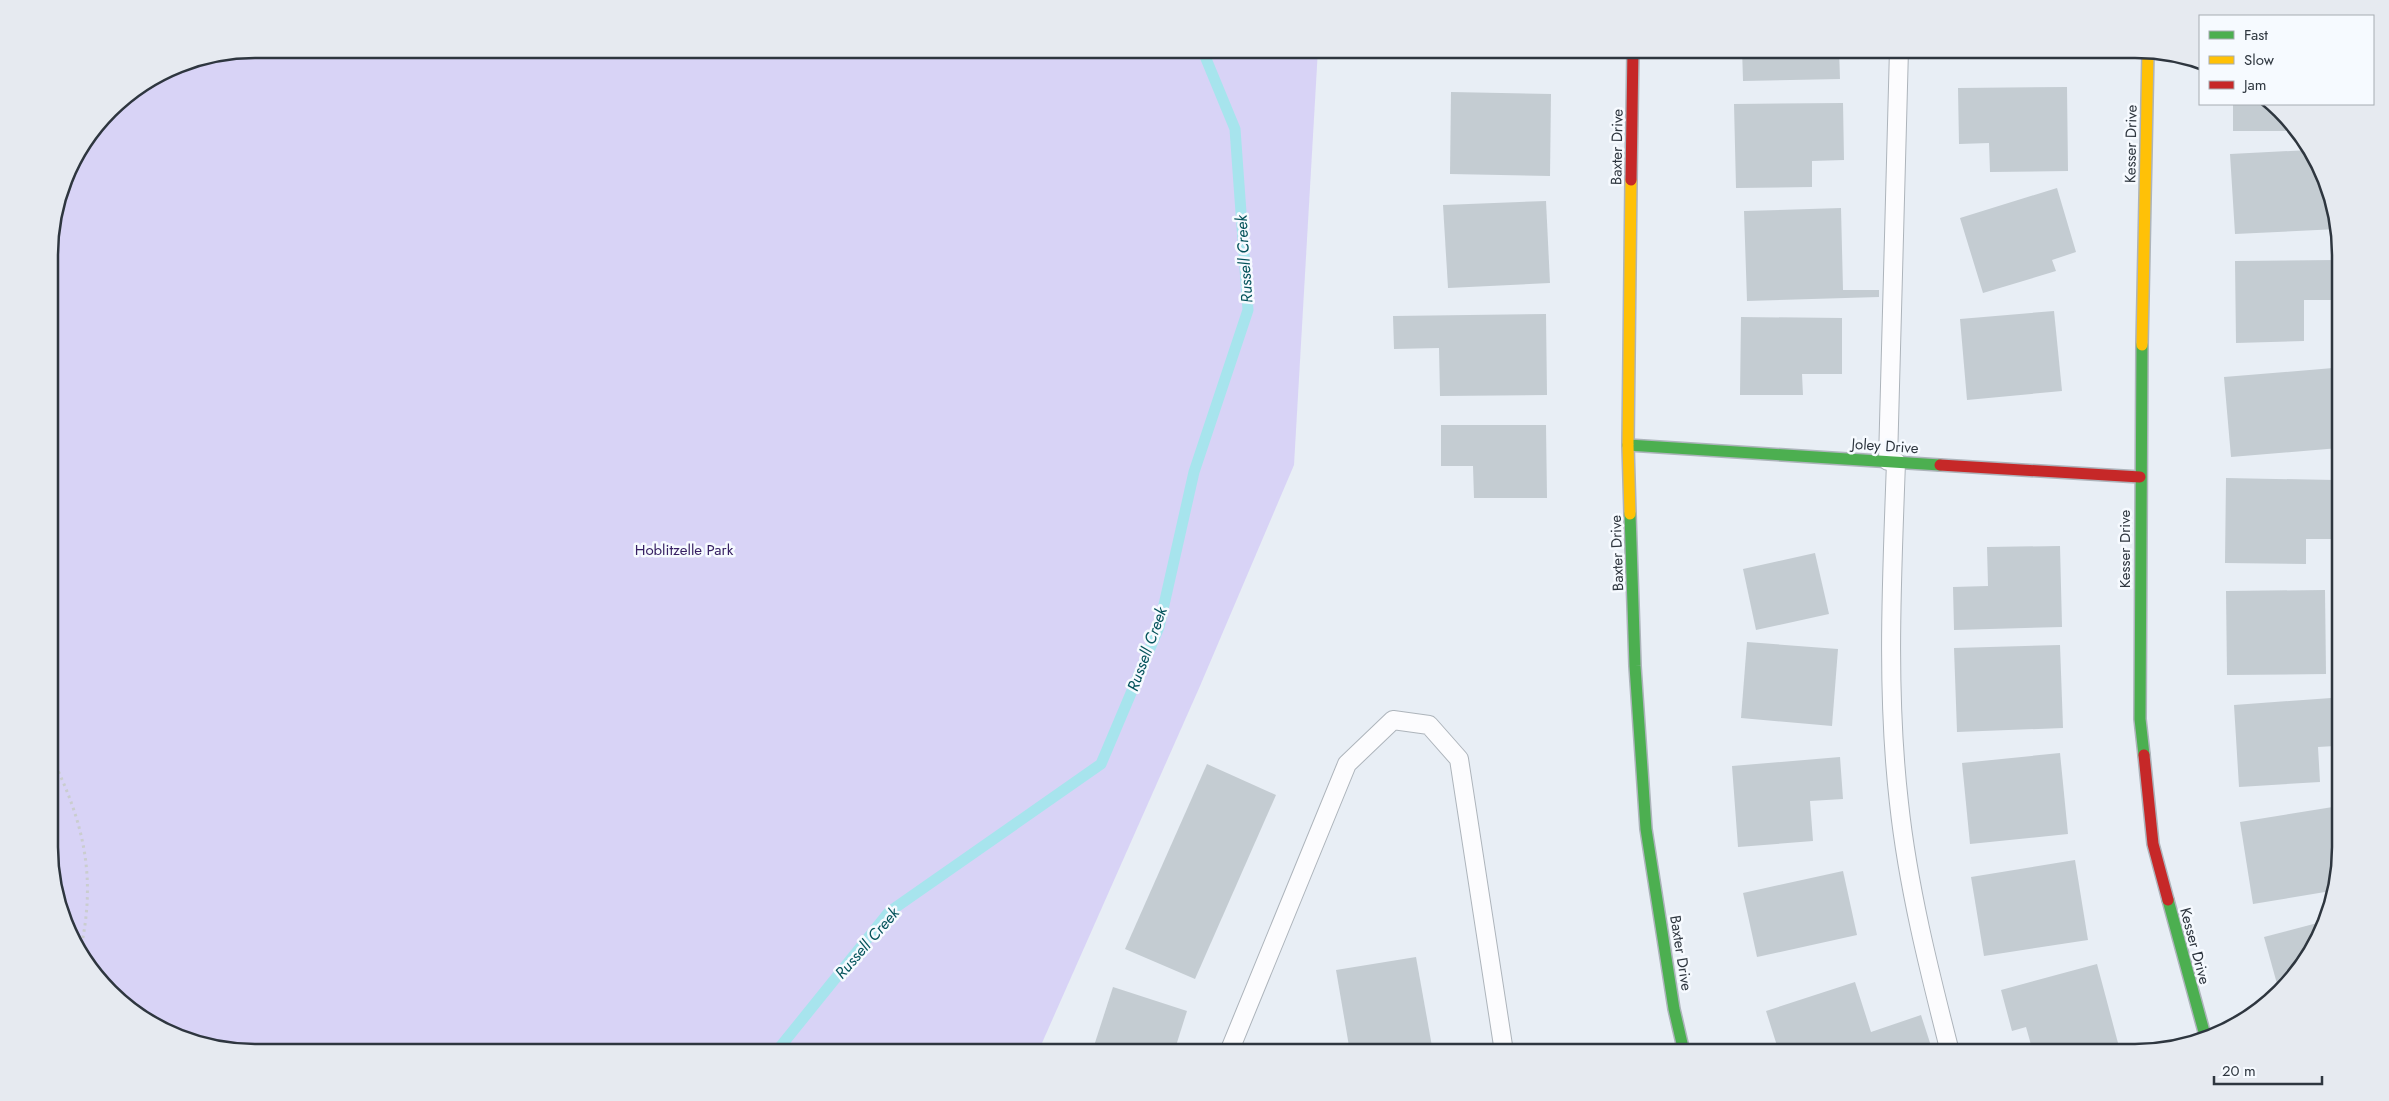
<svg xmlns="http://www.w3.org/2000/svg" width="2389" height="1101" font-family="Jost,sans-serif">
<rect width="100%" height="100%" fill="#e8eef5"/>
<path fill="#d8d3f6" d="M 255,49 L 1318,49 L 1294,465 L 1200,686 L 1038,1052 L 255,1052 L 176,1036 L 129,1010 L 91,971 L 64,925 L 51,873 L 49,241 L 70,163 L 119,100 L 176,64 Z"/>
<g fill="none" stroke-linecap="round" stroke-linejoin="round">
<path stroke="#a7e4ed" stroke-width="11" d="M 776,1052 L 889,912 L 1101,764 L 1159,627 L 1194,472 L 1248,310 L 1235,129 L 1202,49"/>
</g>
<g fill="#c4ccd2">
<path d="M 1439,49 L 1547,49 L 1547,51 L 1439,55 Z"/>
<path d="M 1742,49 L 1839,49 L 1840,79 L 1743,81 Z"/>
<rect x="1992" y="49" width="75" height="8"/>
<path d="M 2067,87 L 2068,171 L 1990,172 L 1989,143 L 1959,144 L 1958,88 Z"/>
<path d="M 1451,92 L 1551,94 L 1550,176 L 1450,174 Z"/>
<path d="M 1843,103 L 1844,160 L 1812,161 L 1812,187 L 1736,188 L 1734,104 Z"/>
<path d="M 2233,104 L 2272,104 L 2299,131 L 2233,131 Z"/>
<path d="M 2310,150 L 2325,176 L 2338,229 L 2235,234 L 2230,154 Z"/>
<path d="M 2057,188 L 2076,252 L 2052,260 L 2056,271 L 1983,293 L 1960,218 Z"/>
<path d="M 1546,201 L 1550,283 L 1448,288 L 1443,205 Z"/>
<path d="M 1841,208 L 1843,290 L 1879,290 L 1879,297 L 1747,301 L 1744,211 Z"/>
<path d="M 2336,260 L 2337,300 L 2304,300 L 2304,341 L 2236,343 L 2235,261 Z"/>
<path d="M 2054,311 L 2062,391 L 1967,400 L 1960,319 Z"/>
<path d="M 1546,314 L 1547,395 L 1440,396 L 1439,348 L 1394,349 L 1393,316 Z"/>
<path d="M 1741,317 L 1842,318 L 1842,374 L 1802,374 L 1803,395 L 1740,395 Z"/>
<path d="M 2333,368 L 2339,448 L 2231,457 L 2224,377 Z"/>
<path d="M 1441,425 L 1546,425 L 1547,498 L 1474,498 L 1473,466 L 1441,466 Z"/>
<path d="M 2226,478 L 2335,480 L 2335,539 L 2306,539 L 2306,564 L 2225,563 Z"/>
<path d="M 2060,546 L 2062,627 L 1954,630 L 1953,587 L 1988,586 L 1987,547 Z"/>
<path d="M 1815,553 L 1829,614 L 1756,630 L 1743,569 Z"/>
<path d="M 2325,590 L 2326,674 L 2227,675 L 2226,591 Z"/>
<path d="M 1747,642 L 1838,649 L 1832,726 L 1741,718 Z"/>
<path d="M 2060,645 L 2063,728 L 1957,732 L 1954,648 Z"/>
<path d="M 2331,698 L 2335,746 L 2318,747 L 2320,782 L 2239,787 L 2234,705 Z"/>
<path d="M 2060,753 L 2068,834 L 1970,844 L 1962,763 Z"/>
<path d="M 1840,757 L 1843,799 L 1810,801 L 1813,841 L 1738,847 L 1732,766 Z"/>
<path d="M 1207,764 L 1276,795 L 1195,979 L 1125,949 Z"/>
<path d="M 2339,806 L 2340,847 L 2331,891 L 2253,904 L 2240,822 Z"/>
<path d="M 2075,860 L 2088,940 L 1984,956 L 1971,877 Z"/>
<path d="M 1843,871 L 1857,935 L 1757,957 L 1743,893 Z"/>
<path d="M 2325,921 L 2289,982 L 2279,991 L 2264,937 Z"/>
<path d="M 1416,957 L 1433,1052 L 1350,1052 L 1336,970 Z"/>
<path d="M 2097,964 L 2118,1043 L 2086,1052 L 2033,1052 L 2026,1027 L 2012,1031 L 2001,990 Z"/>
<path d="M 1855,982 L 1871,1032 L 1921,1015 L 1933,1052 L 1779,1052 L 1766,1011 Z"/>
<path d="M 1113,987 L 1187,1011 L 1174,1052 L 1092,1052 Z"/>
</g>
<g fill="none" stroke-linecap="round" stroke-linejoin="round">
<defs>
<g id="lane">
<path d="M 1888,461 L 1899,49"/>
<path d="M 1896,462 C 1892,576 1886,690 1899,803 C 1908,887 1929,970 1950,1052"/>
<path d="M 1229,1052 L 1347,764 L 1393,720 L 1429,725 L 1459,759 L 1504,1052"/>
</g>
<g id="fast">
<path d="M 2142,345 L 2140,719 L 2144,755"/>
<path d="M 1628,445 L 1940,465"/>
<path d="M 1630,514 L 1635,666 L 1646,829 L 1674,1009 L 1684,1052"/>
<path d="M 2168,900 L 2206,1039"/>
</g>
<g id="slow">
<path d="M 2142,345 L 2148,52"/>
<path d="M 1630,514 L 1628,445 L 1631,180"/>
</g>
<g id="jam">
<path d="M 1631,180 L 1633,49"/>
<path d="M 1940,465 L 2140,477"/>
<path d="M 2144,755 L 2153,844 L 2168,900"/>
</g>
</defs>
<use href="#lane" stroke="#adb4bb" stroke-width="20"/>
<use href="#fast" stroke="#adb4bb" stroke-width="14"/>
<use href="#slow" stroke="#adb4bb" stroke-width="14"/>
<use href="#jam" stroke="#adb4bb" stroke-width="14"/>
<path stroke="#cacdcf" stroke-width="3" stroke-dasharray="2.5 4" stroke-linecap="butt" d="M 50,754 C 84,822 97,877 80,952"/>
<use href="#lane" stroke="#fcfcfe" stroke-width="18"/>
<use href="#fast" stroke="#4caf50" stroke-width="11"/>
<use href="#slow" stroke="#ffc107" stroke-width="11"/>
<use href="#jam" stroke="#c62828" stroke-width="11"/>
</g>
<g text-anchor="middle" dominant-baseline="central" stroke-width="5" stroke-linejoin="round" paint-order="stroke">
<g font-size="15" fill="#2e363f" stroke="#f6faff">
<text transform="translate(2131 144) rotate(-89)">Kesser Drive</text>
<text transform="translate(1617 147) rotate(-89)">Baxter Drive</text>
<text transform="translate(1885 446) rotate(4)">Joley Drive</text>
<text transform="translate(2125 549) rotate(-90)">Kesser Drive</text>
<text transform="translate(1617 553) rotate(-92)">Baxter Drive</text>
<text transform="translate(2195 946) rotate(75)">Kesser Drive</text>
<text transform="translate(1681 953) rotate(81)">Baxter Drive</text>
</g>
<g font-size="15" fill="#372063" stroke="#f6faff">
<text x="684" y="550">Hoblitzelle Park</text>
</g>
<g font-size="16" font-style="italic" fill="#04535b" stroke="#f6faff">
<text transform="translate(1244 259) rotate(-94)">Russell Creek</text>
<text transform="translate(1147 649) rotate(-70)">Russell Creek</text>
<text transform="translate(867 943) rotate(-49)">Russell Creek</text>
</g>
</g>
<path d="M0 0H2389V1101H0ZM255 58H2135A197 197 0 0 1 2332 255V847A197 197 0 0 1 2135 1044H255A197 197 0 0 1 58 847V255A197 197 0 0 1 255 58Z" fill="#e6eaf0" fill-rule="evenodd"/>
<path fill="none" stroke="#2e363f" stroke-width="2.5" d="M255 58H2135A197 197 0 0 1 2332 255V847A197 197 0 0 1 2135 1044H255A197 197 0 0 1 58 847V255A197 197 0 0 1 255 58Z"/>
<rect x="2199" y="15" width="175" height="90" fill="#f6faff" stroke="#a6acb2"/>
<rect x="2209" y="31" width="25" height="8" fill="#4caf50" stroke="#a6acb2"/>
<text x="2244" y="40" font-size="15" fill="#2e363f">Fast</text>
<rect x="2209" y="56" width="25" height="8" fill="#ffc107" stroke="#a6acb2"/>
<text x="2244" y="65" font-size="15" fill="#2e363f">Slow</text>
<rect x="2209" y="81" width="25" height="8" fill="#c62828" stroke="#a6acb2"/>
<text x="2244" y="90" font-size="15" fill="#2e363f">Jam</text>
<path d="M2214 1076v8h108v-8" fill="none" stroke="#2e363f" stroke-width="2.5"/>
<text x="2222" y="1076" font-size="15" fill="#2e363f" stroke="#f6faff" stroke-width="4" paint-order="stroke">20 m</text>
</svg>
